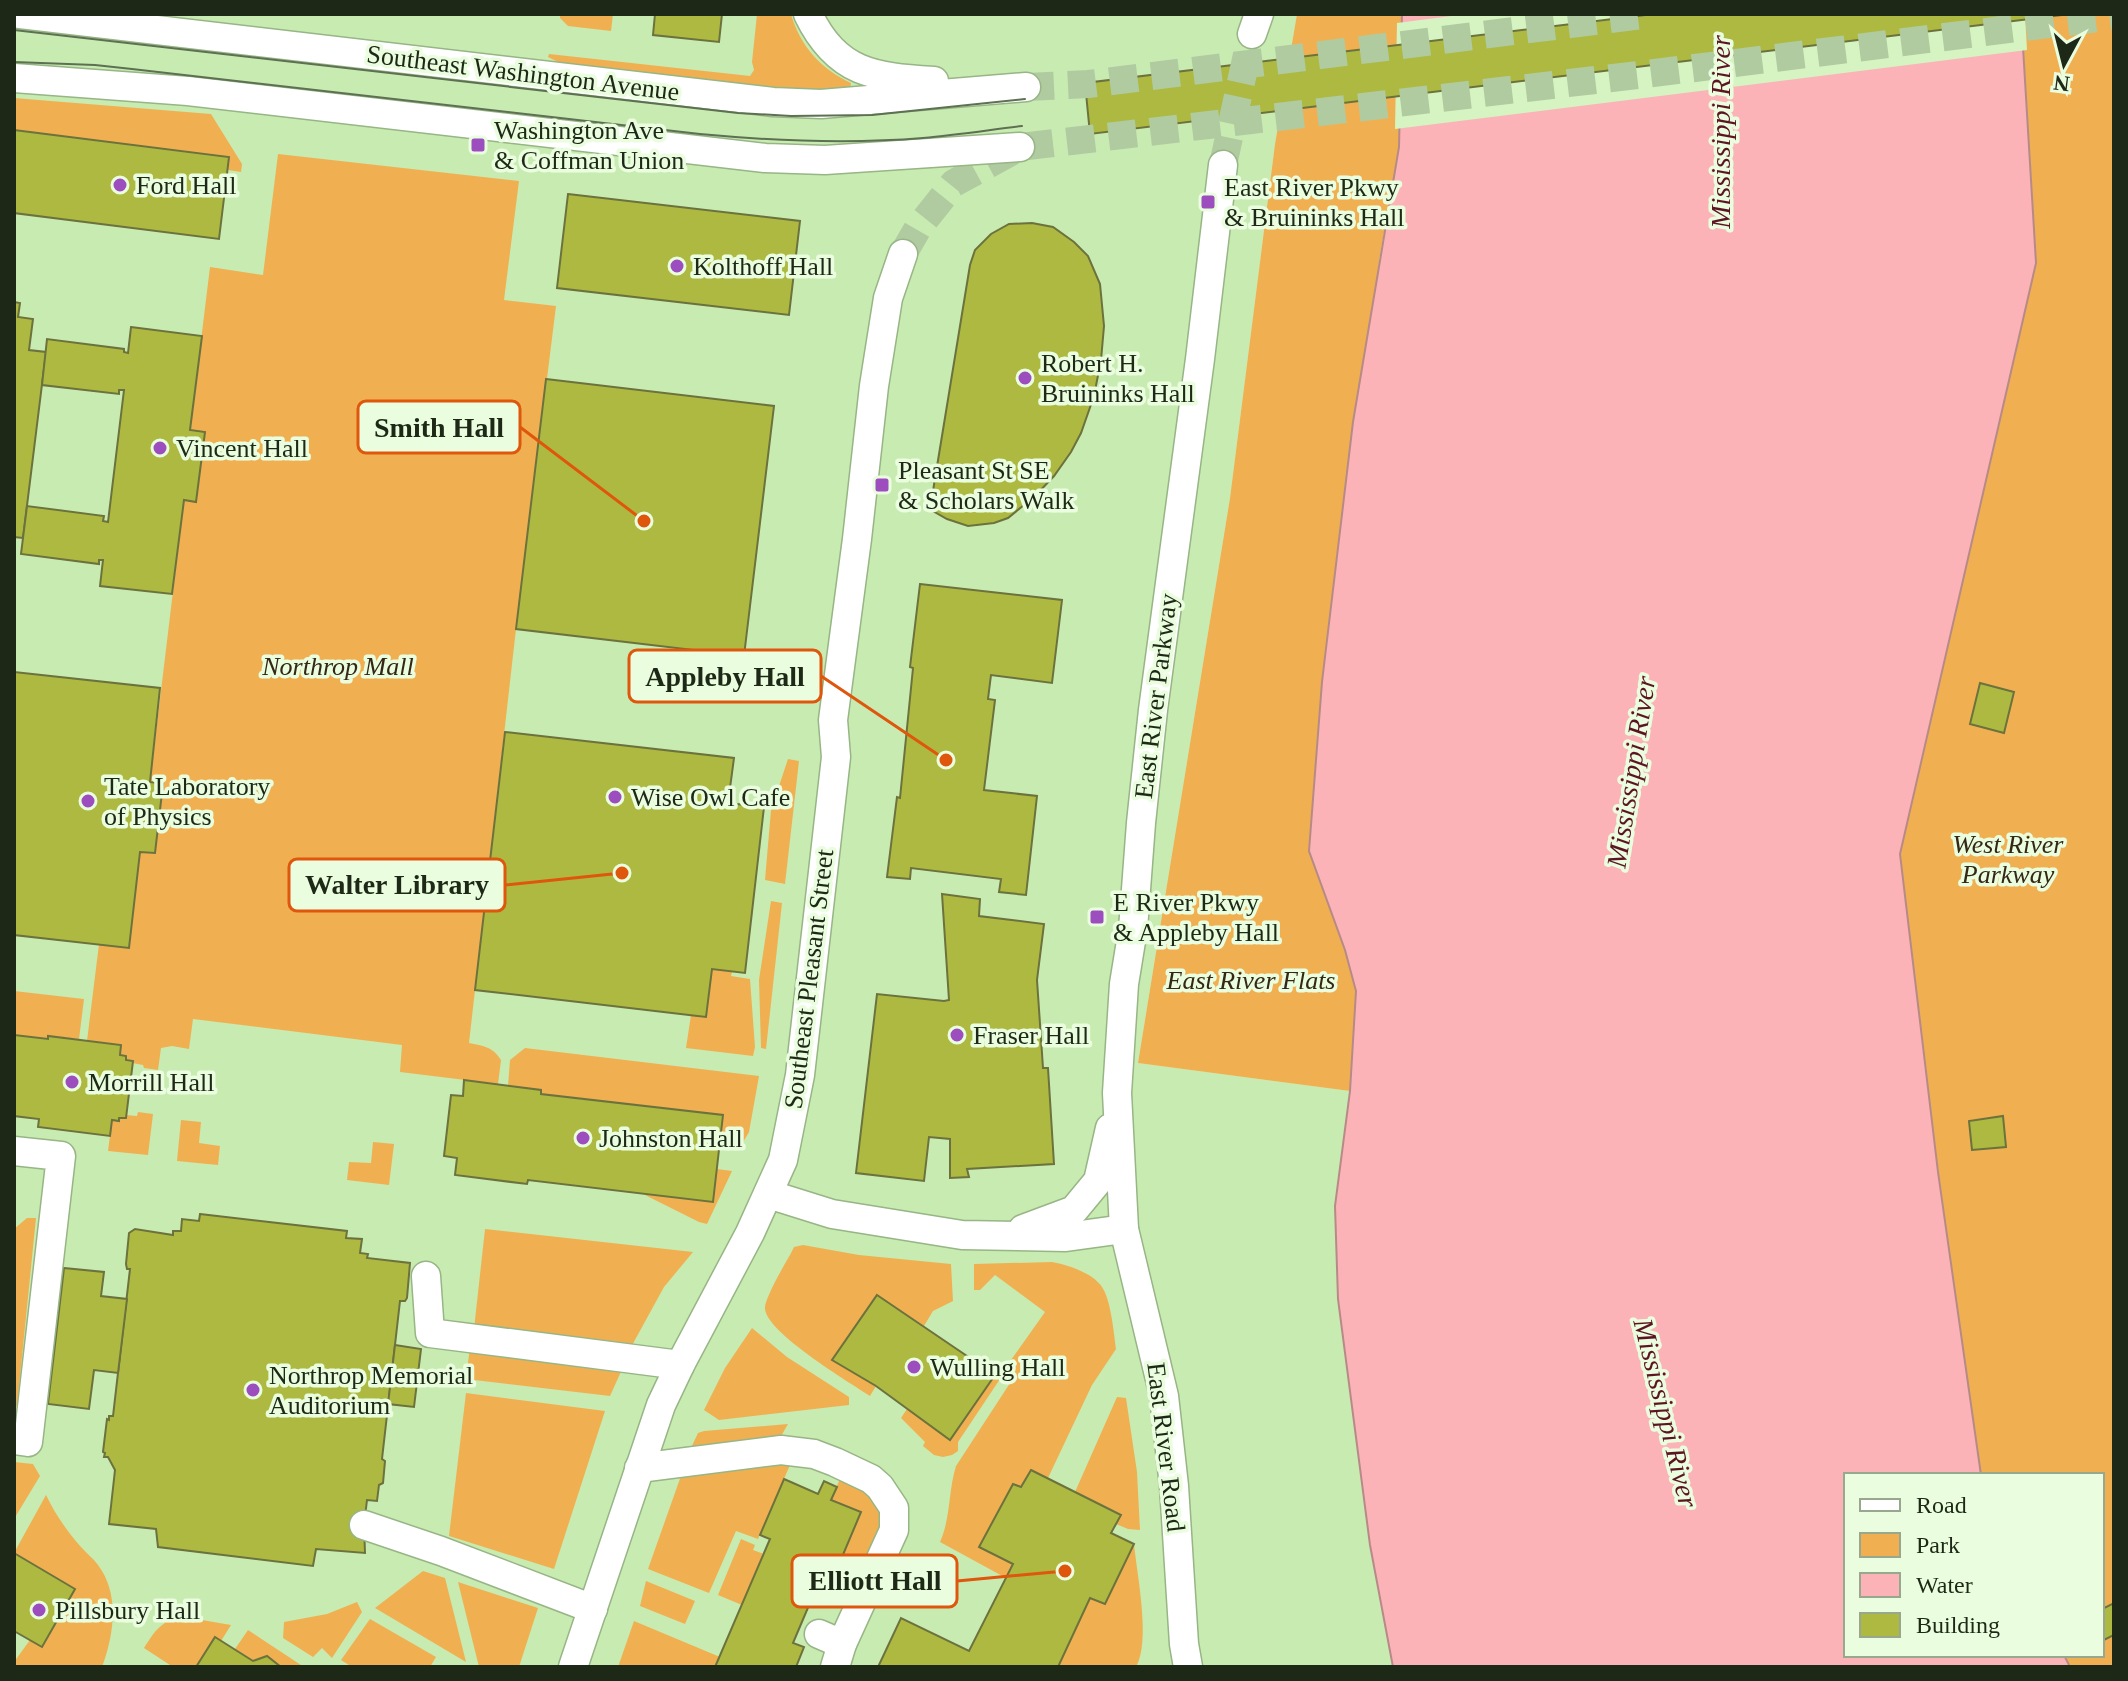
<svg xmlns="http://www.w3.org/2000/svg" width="2128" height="1681" font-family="'Times New Roman',serif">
<rect width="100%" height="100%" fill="#d5f4c2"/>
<path fill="#c8ebb2" d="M 14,14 L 1297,14 L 1275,144 L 1230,498 L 1138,1063 L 1350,1091 L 1335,1206 L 1338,1299 L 1370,1545 L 1393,1667 L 14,1667 Z"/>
<g fill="#f0b051">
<path d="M 560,14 L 613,14 L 611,31 L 568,26 L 560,18 Z"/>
<path d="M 757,14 L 791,14 C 800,46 821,69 851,83 L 850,91 L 784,93 L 564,65 L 548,57 L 549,54 L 750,76 L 754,70 L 752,62 Z"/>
<path d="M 1297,14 L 1402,14 L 1399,147 L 1379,261 L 1345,950 L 1356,991 L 1350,1091 L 1138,1063 L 1230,498 L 1275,144 Z"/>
<path d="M 2021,14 L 2114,14 L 2114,1667 L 2070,1667 L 2064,1655 L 2102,1655 L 2102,1475 L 1981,1475 L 1938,1172 L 1900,854 L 2036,263 Z"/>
<path d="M 14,98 L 211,114 L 242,164 L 241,172 L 228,170 L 229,157 L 14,130 Z"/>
<path d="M 278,154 L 519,181 L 504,300 L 556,306 L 516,629 L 469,1043 C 483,1046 492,1046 501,1060 L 498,1084 L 400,1072 L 402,1045 L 193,1019 L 189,1049 L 172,1046 L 161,1048 L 158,1070 L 144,1068 L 143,1065 L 132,1063 L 132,1061 L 126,1060 L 120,1055 L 121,1045 L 87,1041 L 99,944 L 129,947 L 140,852 L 155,853 L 163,785 L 150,782 L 184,500 L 196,502 L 205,432 L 190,430 L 210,267 L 263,275 Z"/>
<path d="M 788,759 L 799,761 L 785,884 L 765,880 L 771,810 Z"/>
<path d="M 771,901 L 782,903 L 766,1049 L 761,1048 L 759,980 Z"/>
<path d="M 712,969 L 732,972 L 731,976 L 750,979 L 755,1047 L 753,1056 L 686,1048 L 691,1015 L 706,1016 Z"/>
<path d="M 14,991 L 84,999 L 79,1039 L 49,1036 L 48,1039 L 14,1035 Z"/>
<path d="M 525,1048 L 759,1076 L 749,1132 L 739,1149 L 720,1147 L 723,1115 L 541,1094 L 541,1090 L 508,1086 L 510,1060 Z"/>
<path d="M 138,1112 L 153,1114 L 148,1155 L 108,1151 L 112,1120 L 126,1115 L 137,1116 Z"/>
<path d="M 181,1120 L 201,1122 L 199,1143 L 220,1146 L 218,1165 L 177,1161 Z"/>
<path d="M 373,1142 L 394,1144 L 389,1185 L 347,1180 L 349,1162 L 371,1163 Z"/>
<path d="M 717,1169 L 732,1171 L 707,1224 L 699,1222 L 643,1194 L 712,1202 Z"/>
<path d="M 27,1218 L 36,1218 L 17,1406 L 14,1404 L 14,1229 Z"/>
<path d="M 485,1229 L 693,1252 L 664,1287 L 630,1349 L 474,1329 Z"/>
<path d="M 803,1245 L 859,1255 L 951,1264 L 953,1301 L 933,1311 L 924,1326 L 877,1295 L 833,1360 L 876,1386 L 870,1396 C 849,1382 767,1333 765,1309 C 764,1299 785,1264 791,1253 L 794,1247 Z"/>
<path d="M 1052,1262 C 1068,1265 1093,1273 1102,1287 C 1111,1300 1114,1334 1116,1349 L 1092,1385 L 1048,1478 L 1031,1470 L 1021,1487 L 1013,1484 L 980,1546 L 1013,1564 L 1006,1578 L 940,1542 C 951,1517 948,1492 956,1466 L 1012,1380 L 1011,1360 L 1045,1312 L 995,1275 L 980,1290 L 974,1290 L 974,1264 Z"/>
<path d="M 752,1328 L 787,1357 L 849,1397 L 849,1405 L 719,1420 L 704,1410 L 725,1368 Z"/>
<path d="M 470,1347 L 624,1365 L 610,1396 L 466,1379 Z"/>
<path d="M 995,1375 L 1000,1379 L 958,1442 L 958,1451 L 952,1455 L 943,1457 L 934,1455 L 923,1446 L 925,1442 L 901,1418 L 907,1409 L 950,1440 Z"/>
<path d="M 466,1393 L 605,1411 L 554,1569 L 449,1536 Z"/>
<path d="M 1117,1397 L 1126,1398 L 1137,1472 L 1140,1530 L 1128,1529 L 1116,1524 L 1121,1514 L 1075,1492 Z"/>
<path d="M 788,1424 L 780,1438 L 691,1448 L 698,1433 L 704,1431 Z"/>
<path d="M 14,1462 L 33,1464 L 40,1476 L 14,1519 Z"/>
<path d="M 774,1462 L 790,1465 L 758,1539 L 736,1531 L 709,1593 L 648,1569 L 682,1473 Z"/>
<path d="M 843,1479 L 862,1486 L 885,1516 L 861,1579 L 837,1569 L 861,1512 L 831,1500 L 839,1481 Z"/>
<path d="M 46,1495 C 55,1514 67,1531 81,1547 C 86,1553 93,1558 98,1565 C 120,1594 114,1635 102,1667 L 14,1667 L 14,1662 L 30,1640 L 42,1647 L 75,1589 L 14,1553 Z"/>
<path d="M 741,1539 L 755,1545 L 753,1550 L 764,1554 L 742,1605 L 718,1595 Z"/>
<path d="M 1134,1544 C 1137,1575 1151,1641 1136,1667 L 1058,1667 L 1090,1598 L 1105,1603 Z"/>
<path d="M 423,1571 L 445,1578 L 466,1662 L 375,1608 Z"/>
<path d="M 646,1581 L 695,1601 L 685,1624 L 640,1606 Z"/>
<path d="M 458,1582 L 538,1608 L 519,1667 L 479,1667 Z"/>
<path d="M 357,1602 L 362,1612 L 332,1658 L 322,1648 L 313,1657 L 283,1638 L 284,1622 L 327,1614 Z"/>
<path d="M 183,1615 L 196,1619 L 231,1625 L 221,1641 L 215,1637 L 196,1667 L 173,1667 L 144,1648 C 156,1629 161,1622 183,1615 Z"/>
<path d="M 370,1619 L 436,1657 L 430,1667 L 352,1667 L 341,1660 Z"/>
<path d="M 634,1621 L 720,1657 L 715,1667 L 618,1667 Z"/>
<path d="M 248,1630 L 304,1667 L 281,1667 L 267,1656 L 253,1661 L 235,1649 Z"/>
</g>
<path fill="#fbb3b8" stroke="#b88a87" stroke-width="2" d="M 1402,14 L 2021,14 L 2036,263 L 1900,854 L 1938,1172 L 1981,1475 L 1846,1475 L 1846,1655 L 2064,1655 L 2070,1667 L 1393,1667 L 1370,1545 L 1338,1299 L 1335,1206 L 1350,1091 L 1356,991 L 1345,950 L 1309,851 L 1322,682 L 1353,422 L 1399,147 Z"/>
<path fill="#d5f4c2" d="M 1467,14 L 2025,14 L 2027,50 L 1395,129 L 1397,23 Z"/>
<g fill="#aeb941" stroke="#6c723d" stroke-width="2">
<path d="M 655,14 L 722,14 L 719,42 L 653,35 Z"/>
<path d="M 1654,14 L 2070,14 L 1090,134 L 1085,83 Z"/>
<path d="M 14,130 L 229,157 L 219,239 L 14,213 Z"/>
<path d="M 568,194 L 800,221 L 789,315 L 557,288 Z"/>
<path d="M 1032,223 L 1053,227 L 1074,242 L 1088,256 L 1100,284 L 1104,326 L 1101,360 L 1094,396 L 1081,433 L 1071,452 L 1054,476 L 1035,496 L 1008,518 L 994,523 L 968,526 L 947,519 L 933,511 L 946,499 L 932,497 L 970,265 L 975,250 L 991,234 L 1009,224 Z"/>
<path d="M 14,302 L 20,303 L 18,317 L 33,319 L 29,350 L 46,352 L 23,538 L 14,537 Z"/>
<path d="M 131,327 L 202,336 L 190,430 L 205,432 L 196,502 L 184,500 L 172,594 L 100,586 L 103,560 L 99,560 L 99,564 L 21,554 L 27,506 L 104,516 L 103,521 L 108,522 L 124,390 L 119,390 L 119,394 L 42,385 L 47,339 L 124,349 L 124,352 L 128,353 Z"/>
<path d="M 546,379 L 774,406 L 744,656 L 516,629 Z"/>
<path d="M 920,584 L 1062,600 L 1052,683 L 991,675 L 988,699 L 995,700 L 984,790 L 1037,796 L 1026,895 L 999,892 L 1001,879 L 911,868 L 910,879 L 887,877 L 897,797 L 900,798 L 913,668 L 910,667 Z"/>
<path d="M 14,672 L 160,688 L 150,782 L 163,784 L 155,853 L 140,852 L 129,948 L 14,935 Z"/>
<path d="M 1980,683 L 2014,692 L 2004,733 L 1970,724 Z"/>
<path d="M 505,732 L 734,758 L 728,803 L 764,807 L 745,973 L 712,969 L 706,1017 L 475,990 Z"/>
<path d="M 942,894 L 980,899 L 979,916 L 1044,924 L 1037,980 L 1043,1068 L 1048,1068 L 1054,1164 L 967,1169 L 969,1177 L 950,1178 L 950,1139 L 929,1137 L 924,1181 L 856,1173 L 877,994 L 944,1001 L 949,1000 Z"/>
<path d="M 14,1035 L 48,1039 L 48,1036 L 121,1045 L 120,1055 L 126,1056 L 126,1060 L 133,1061 L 126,1118 L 119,1118 L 119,1121 L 112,1120 L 110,1136 L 38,1127 L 39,1119 L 14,1116 Z"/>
<path d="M 464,1080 L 541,1090 L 541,1094 L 723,1115 L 713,1202 L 528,1180 L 527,1184 L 455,1175 L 457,1158 L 444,1156 L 451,1095 L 463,1096 Z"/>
<path d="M 2003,1116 L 2006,1147 L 1972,1150 L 1969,1121 Z"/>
<path d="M 200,1214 L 347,1231 L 346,1238 L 362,1239 L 360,1253 L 368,1254 L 367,1258 L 410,1263 L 407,1298 L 405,1301 L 400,1301 L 382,1459 L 385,1461 L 383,1483 L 379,1485 L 377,1501 L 367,1500 L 364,1525 L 365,1553 L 316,1549 L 313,1566 L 158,1547 L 156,1529 L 109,1524 L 115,1470 L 108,1457 L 104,1457 L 105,1453 L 103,1452 L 107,1419 L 109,1420 L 109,1416 L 113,1416 L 130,1269 L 127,1269 L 126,1264 L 129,1233 L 135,1229 L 173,1235 L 173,1231 L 181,1231 L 182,1219 L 199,1221 Z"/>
<path d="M 64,1268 L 104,1272 L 101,1296 L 127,1299 L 118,1373 L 94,1370 L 89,1409 L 48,1404 Z"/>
<path d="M 877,1295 L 995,1375 L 950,1440 L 876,1386 L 832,1360 Z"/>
<path d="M 395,1345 L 421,1349 L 414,1407 L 388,1404 Z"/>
<path d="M 1031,1470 L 1121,1515 L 1111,1533 L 1134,1544 L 1105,1604 L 1090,1598 L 1058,1667 L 878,1667 L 901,1618 L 969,1651 L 1013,1564 L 979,1547 L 1013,1484 L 1021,1487 Z"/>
<path d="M 784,1479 L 818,1494 L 824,1481 L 837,1487 L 831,1500 L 861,1512 L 837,1569 L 826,1565 L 793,1643 L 804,1647 L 796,1667 L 715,1667 L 770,1539 L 760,1535 Z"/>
<path d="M 14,1553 L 75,1589 L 42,1647 L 14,1631 Z"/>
<path d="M 2114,1603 L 2114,1635 L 2104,1640 L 2102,1637 L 2102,1609 Z"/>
<path d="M 215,1637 L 253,1661 L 267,1656 L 281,1667 L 196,1667 Z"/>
</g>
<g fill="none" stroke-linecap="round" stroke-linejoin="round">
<g stroke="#b0cba0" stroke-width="28" stroke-dasharray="28 14" stroke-linecap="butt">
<path d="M 1026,87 L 1088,84 L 1651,14"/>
<path d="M 1223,165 L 1248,50"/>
<path d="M 903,254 L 918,228 L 954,183 L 1020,147 L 1638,75 L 2114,16"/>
</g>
<defs>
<g id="minor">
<path d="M 20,14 L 773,102 L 821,104 L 1026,87"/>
<path d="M 808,14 C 837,74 874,77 934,81"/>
<path d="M 1252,34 L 1259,14"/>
<path d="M 14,78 L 188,91 L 765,158 L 825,160 L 1020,147"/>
<path d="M 14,1151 L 61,1156 L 28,1442 L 14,1440"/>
<path d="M 768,1194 L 832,1214 L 962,1235 L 1066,1237 L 1124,1229"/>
<path d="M 1023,1229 L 1074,1210 L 1098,1181 L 1110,1128"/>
<path d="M 426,1276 L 430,1333 L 680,1365"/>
<path d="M 639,1468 L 781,1450 L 814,1454 L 835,1462 L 871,1479 L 880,1487 L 894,1508 L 894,1530 L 842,1644 L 835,1667"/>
<path d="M 364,1525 L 441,1551 L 593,1609"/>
<path d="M 819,1634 L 842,1644"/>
<path d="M 573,1667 L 661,1405 L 680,1365 L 750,1233 L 783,1160 L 800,1075 L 836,757 L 833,720 L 857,539 L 874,386 L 888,298 L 903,254"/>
<path d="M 1188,1667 L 1184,1644 L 1174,1486 L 1164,1396 L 1124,1229 L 1117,1093 L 1124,984 L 1133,929 L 1141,823 L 1153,710 L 1200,359 L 1223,165"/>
</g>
</defs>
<use href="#minor" stroke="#97b585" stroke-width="31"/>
<use href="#minor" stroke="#fff" stroke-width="28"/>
<g stroke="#5d7052" stroke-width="2">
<path d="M 14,30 L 738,113 L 791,116 L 872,115 L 1025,99"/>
<path d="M 14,62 L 95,65 L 132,69 L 700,134 C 774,141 849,144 923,138 C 956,135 989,130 1022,126"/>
</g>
</g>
<g fill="#9c4ebf" stroke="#eafddf" stroke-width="3">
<rect x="470" y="137" width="16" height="16" rx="4"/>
<circle cx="120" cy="185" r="8"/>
<rect x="1200" y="194" width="16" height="16" rx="4"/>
<circle cx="677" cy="266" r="8"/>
<circle cx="1025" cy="378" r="8"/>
<circle cx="160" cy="448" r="8"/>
<rect x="874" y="477" width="16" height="16" rx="4"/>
<circle cx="615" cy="797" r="8"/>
<circle cx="88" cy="801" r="8"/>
<rect x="1089" y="909" width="16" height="16" rx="4"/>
<circle cx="957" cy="1035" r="8"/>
<circle cx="72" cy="1082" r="8"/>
<circle cx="583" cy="1138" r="8"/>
<circle cx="914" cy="1367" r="8"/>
<circle cx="253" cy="1390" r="8"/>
<circle cx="39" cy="1610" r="8"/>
</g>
<g text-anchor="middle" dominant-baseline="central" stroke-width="7" stroke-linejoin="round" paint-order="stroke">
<g font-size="26" fill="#1d2916" stroke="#eafddf">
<text transform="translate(523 73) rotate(7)">Southeast Washington Avenue</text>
<text transform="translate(1156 696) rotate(-83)">East River Parkway</text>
<text transform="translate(809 979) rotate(-83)">Southeast Pleasant Street</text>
<text transform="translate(1166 1447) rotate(83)">East River Road</text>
</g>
<g font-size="26" fill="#1d2916" stroke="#eafddf" text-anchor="start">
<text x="494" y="130">Washington Ave<tspan x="494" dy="30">&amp; Coffman Union</tspan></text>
<text x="136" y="185">Ford Hall</text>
<text x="1224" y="187">East River Pkwy<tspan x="1224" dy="30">&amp; Bruininks Hall</tspan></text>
<text x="693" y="266">Kolthoff Hall</text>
<text x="1041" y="363">Robert H.<tspan x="1041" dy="30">Bruininks Hall</tspan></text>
<text x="176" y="448">Vincent Hall</text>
<text x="898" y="470">Pleasant St SE<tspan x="898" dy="30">&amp; Scholars Walk</tspan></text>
<text x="104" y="786">Tate Laboratory<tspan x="104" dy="30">of Physics</tspan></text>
<text x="631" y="797">Wise Owl Cafe</text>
<text x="1113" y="902">E River Pkwy<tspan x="1113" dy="30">&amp; Appleby Hall</tspan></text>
<text x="973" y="1035">Fraser Hall</text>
<text x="88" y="1082">Morrill Hall</text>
<text x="599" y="1138">Johnston Hall</text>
<text x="930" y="1367">Wulling Hall</text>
<text x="269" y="1375">Northrop Memorial<tspan x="269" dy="30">Auditorium</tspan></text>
<text x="55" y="1610">Pillsbury Hall</text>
</g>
<g font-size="26" font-style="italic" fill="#342716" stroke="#eafddf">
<text x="338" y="666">Northrop Mall</text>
<text x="2008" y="844">West River<tspan x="2008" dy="30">Parkway</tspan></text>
<text x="1251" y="980">East River Flats</text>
</g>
<g font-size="28" font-style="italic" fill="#5c1422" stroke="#eafddf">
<text transform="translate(1720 132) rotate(-90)">Mississippi River</text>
<text transform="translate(1631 772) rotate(-81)">Mississippi River</text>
<text transform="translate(1666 1413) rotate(76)">Mississippi River</text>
</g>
</g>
<path fill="none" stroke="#de570c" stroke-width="3" d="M644 521L520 427M946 760L821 676M622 873L505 885M1065 1571L957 1581"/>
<g fill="#de570c" stroke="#eafddf" stroke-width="3">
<circle cx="644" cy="521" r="8"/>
<circle cx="946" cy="760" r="8"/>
<circle cx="622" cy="873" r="8"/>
<circle cx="1065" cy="1571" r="8"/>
</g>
<g fill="#eafddf" stroke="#de570c" stroke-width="3">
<rect x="358" y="401" width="162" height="52" rx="8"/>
<rect x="629" y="650" width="192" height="52" rx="8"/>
<rect x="289" y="859" width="216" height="52" rx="8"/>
<rect x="792" y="1555" width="165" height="52" rx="8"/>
</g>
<g font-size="28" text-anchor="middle" font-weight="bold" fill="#1d2916">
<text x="439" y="437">Smith Hall</text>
<text x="725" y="686">Appleby Hall</text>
<text x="397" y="894">Walter Library</text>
<text x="875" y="1590">Elliott Hall</text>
</g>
<rect width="2128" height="1681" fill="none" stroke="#1d2916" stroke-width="32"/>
<rect x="1844" y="1473" width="260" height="184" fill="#eafddf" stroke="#98a88f" stroke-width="2"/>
<rect x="1860" y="1499" width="40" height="12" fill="#ffffff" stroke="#98a88f" stroke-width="2"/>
<text x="1916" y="1513" font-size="24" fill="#1d2916">Road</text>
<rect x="1860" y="1533" width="40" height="24" fill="#f0b051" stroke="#98a88f" stroke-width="2"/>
<text x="1916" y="1553" font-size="24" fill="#1d2916">Park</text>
<rect x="1860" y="1573" width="40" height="24" fill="#fbb3b8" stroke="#98a88f" stroke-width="2"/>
<text x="1916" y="1593" font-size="24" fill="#1d2916">Water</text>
<rect x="1860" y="1613" width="40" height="24" fill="#aeb941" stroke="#98a88f" stroke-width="2"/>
<text x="1916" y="1633" font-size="24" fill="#1d2916">Building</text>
<g transform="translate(2064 64) rotate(187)" stroke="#eafddf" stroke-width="6" paint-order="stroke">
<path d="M0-6L14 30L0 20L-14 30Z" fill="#1d2916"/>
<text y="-12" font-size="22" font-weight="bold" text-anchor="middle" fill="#1d2916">N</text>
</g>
</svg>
